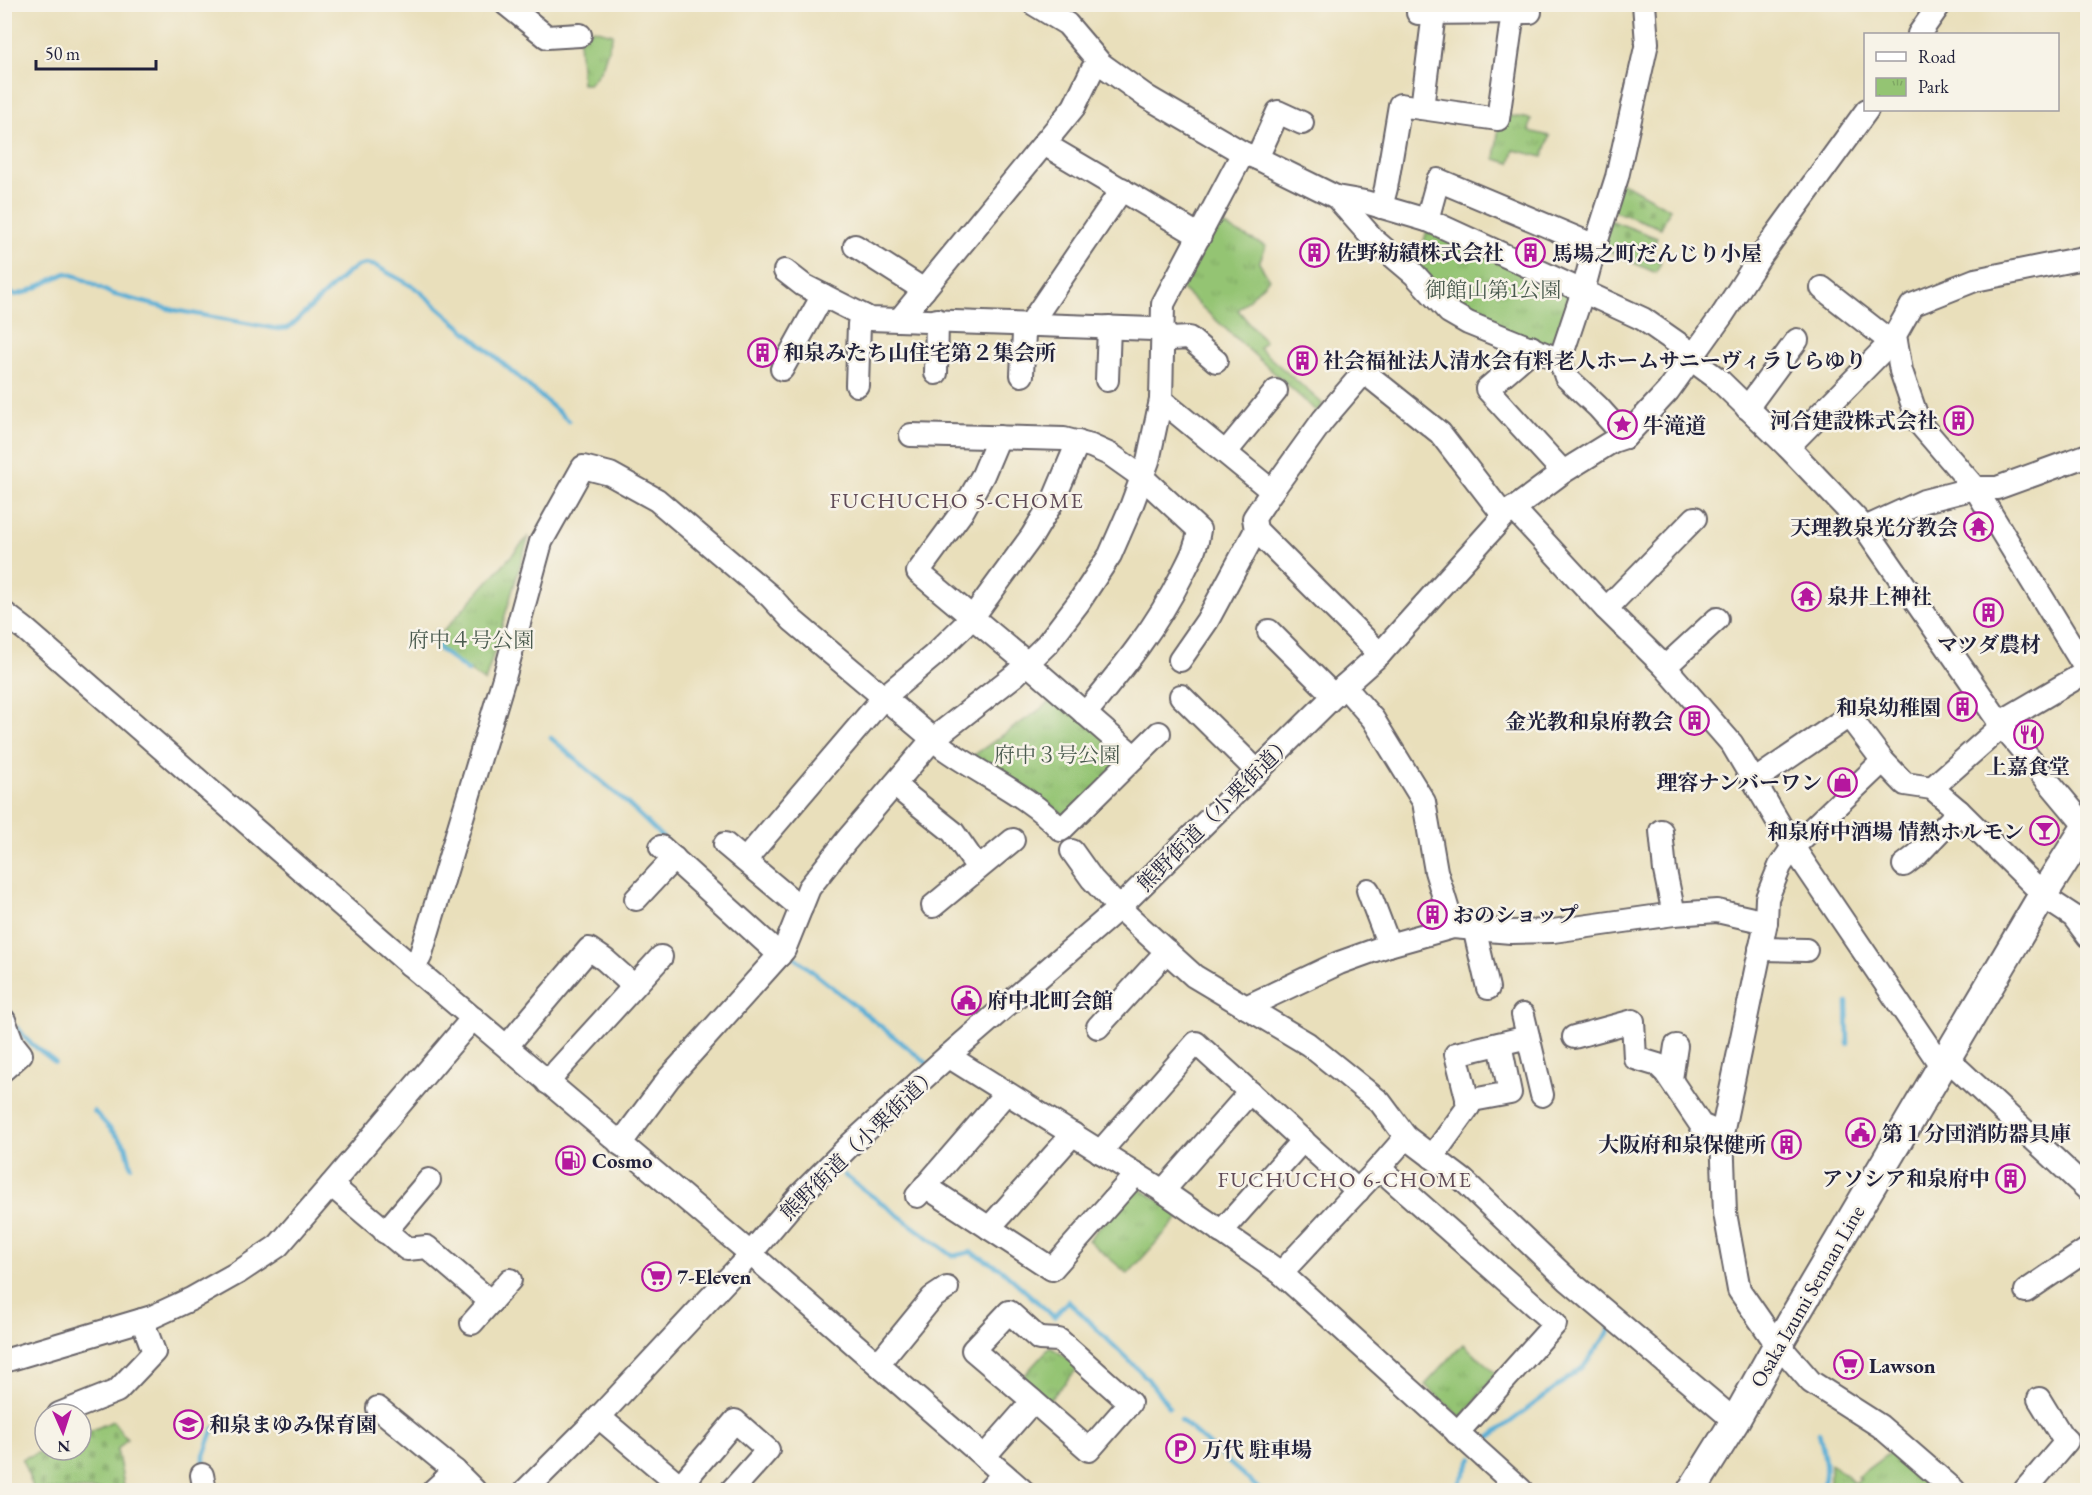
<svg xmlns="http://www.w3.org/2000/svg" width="2092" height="1495" font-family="'EB Garamond','Noto Serif JP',serif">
<defs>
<pattern id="cemetery-stones" width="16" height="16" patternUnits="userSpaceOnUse" patternTransform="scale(1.5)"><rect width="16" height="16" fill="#94c473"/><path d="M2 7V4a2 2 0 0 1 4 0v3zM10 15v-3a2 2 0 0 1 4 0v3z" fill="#7fa864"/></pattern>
<pattern id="park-tufts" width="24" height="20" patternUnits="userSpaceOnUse" patternTransform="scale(1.5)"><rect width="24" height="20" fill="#94c473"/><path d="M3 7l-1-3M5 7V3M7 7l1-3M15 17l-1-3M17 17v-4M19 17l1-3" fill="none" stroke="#7fa864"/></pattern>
</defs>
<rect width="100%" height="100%" fill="#f7f3e8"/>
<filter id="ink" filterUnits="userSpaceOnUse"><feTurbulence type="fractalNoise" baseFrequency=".0167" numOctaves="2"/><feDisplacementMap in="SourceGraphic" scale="12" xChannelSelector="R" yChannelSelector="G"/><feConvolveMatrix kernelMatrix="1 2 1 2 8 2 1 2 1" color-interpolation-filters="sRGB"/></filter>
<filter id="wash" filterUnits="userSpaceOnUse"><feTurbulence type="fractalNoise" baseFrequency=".008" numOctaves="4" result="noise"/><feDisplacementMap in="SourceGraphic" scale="24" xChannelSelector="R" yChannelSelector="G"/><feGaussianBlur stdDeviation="1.35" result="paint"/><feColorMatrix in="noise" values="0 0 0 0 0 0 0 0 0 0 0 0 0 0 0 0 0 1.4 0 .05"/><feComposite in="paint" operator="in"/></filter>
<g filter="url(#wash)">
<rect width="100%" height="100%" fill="#e9dfbb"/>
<g fill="url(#cemetery-stones)" stroke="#5b7357" stroke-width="1.5">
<path d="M 1620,181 L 1670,209 L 1661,228 L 1611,210 Z"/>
<path d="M 1607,219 L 1657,238 L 1649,255 L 1661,262 L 1656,273 L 1599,247 Z"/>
<path d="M 113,1421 L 127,1439 L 117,1450 L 125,1490 L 34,1490 L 22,1459 L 45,1450 L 81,1450 L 81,1435 Z"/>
</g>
<g fill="url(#park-tufts)" stroke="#5b7357" stroke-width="1.5">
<path d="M 593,29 L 613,34 L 603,65 L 598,74 L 589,84 L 582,84 L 579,40 Z"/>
<path d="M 1505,115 L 1531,119 L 1529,131 L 1550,136 L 1543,157 L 1514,150 L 1510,163 L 1495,159 L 1499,124 Z"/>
<path d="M 1216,222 L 1266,246 L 1259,263 L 1269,279 L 1238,310 L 1265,342 L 1259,348 L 1323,404 L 1317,412 L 1182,289 Z"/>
<path d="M 1428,227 L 1577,290 L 1553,349 L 1455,309 L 1416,268 Z"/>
<path d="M 529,536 L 485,682 L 439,648 L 439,636 Z"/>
<path d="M 1059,696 L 1130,757 L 1067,817 L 1026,787 L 970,758 Z"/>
<path d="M 1139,1188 L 1181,1215 L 1128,1274 L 1088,1240 L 1133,1189 Z"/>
<path d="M 1463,1344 L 1496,1373 L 1462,1418 L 1425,1385 Z"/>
<path d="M 1050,1347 L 1080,1366 L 1045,1405 L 1019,1381 Z"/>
<path d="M 1896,1448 L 1945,1490 L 1827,1490 L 1830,1481 L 1830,1464 L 1848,1476 L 1853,1483 L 1860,1479 L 1857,1477 Z"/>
</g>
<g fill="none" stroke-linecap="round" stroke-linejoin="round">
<g stroke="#59aed5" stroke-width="4.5">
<path d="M 4,289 L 15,295 L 27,292 L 66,273 L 79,277 L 112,294 L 174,310 L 278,329 L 288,328 L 294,323 L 348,272 L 357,266 L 366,264 L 376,266 L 417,289 L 569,421"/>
<path d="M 437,631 L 439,649 L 468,671"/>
<path d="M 551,738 L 627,803 L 665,840"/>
<path d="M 793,956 L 928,1064"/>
<path d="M 4,1001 L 11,1015"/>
<path d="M 1847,1003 L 1848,1044"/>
<path d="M 18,1028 L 28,1041 L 55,1062"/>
<path d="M 94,1111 L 126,1146 L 131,1166"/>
<path d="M 844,1175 L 953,1256 L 971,1252 L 1001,1269 L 1054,1317 L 1068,1301 L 1147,1378 L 1169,1407"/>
<path d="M 1181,1420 L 1260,1490"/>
<path d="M 1819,1432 C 1823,1451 1830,1472 1821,1490"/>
<path d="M 1481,1444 L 1583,1367 L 1611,1329 L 1609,1325"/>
<path d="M 204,1468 L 204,1455 L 214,1428"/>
<path d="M 1456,1490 L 1472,1458"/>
</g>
</g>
</g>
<g filter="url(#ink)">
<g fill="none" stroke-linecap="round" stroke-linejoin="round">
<defs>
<g id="minor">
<path d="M 506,4 L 547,37 L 580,35"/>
<path d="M 1034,4 L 1067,24 L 1101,64 L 1147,97 L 1243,153 L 1257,158 L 1336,197 L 1365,202 L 1430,221 L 1643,319 L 1686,349 L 1699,365 L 1718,379 L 1788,447 L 1865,528 L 2002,726 L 2088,829"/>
<path d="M 1418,13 L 1530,12"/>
<path d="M 1919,34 L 1940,4"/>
<path d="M 1422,108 L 1434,13"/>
<path d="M 1044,144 L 1200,236"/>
<path d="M 1243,153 L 1163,304 L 1161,400 L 1272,491 L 1323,420 L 1364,372 L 1440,433 L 1504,516"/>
<path d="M 1257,158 L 1278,112 L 1302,123"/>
<path d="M 1336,197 L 1375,241 L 1414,274 L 1449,312 L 1468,323 L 1560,360"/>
<path d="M 1381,207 L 1386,188 L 1400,105 L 1498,119 L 1513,12"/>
<path d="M 1427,220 L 1438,180 L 1595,246"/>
<path d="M 855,246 L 924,290"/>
<path d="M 2088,257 L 1975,280 L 1912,305 L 1895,335 L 1901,371 L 1919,423 L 1975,488 L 1997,488 L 2088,455"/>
<path d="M 785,271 L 803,285 L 870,319 L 1153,329 L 1163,331 L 1171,339 L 1189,338 L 1216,361"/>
<path d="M 1822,288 L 1891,342"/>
<path d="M 900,319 L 1074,107 L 1092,70 L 1101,64"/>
<path d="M 1531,347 L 1524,357 L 1487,389 L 1563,472"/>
<path d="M 782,369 L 823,295"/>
<path d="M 936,373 L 937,320"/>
<path d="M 1022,375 L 1024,333 L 1122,189"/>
<path d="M 1107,380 L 1109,327"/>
<path d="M 857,385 L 859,324 L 864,316"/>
<path d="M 1747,408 L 1797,340"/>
<path d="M 911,435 L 1064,439 L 1091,446 L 1111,455 L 1142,477 L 1199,530 C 1197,548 1189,561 1181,577 C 1156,628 1121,670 1085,714"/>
<path d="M 999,437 L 983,475 L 962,512 L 918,572 L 1027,663 L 1135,757"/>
<path d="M 1625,437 L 1598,407 L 1566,377 L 1560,360 L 1583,291 L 1595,246 L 1617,177 L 1647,43 L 1644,4"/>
<path d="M 1788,447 L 1895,338"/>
<path d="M 1226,452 L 1276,391"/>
<path d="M 1272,491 L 1254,518 L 1256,530 L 1380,654"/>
<path d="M 1513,508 L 1606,609 L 1665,667 L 1732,744 L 1793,847 L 1938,1061 L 1945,1061 L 1953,1064 L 2088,1190"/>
<path d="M 1865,528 L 1924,501 L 1975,488 L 2087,671"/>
<path d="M 1606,609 L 1695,518"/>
<path d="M 4,613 L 26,630 L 409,964 L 751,1254 L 1022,1490"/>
<path d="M 1269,631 L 1334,696"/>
<path d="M 1180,660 L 1207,621 L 1256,530"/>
<path d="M 1665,667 L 1717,619"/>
<path d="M 1344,686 L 1373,719 L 1424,802 L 1436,871 L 1453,927"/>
<path d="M 1181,696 L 1257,771"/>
<path d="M 1883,761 L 1793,847 L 1780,866 L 1767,898 L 1766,922 L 1722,1134 L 1725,1213 L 1739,1290 L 1771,1336 L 1811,1382 L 1880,1426 L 1954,1490"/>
<path d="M 1754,781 L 1849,716 L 1883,761 L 1905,784 L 1932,788 L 1959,811 L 2050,901 L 2073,916 L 2088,936"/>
<path d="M 894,785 L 953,832 L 978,868"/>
<path d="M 1932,788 L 2002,726 L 2006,719 L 2088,671"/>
<path d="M 1661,831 L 1665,871 L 1674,914"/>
<path d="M 725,844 L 801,908"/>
<path d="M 661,847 L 780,955"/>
<path d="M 1072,851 L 1092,879 L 1119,908 L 1194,976 L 1246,1007 L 1339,963 L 1389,945 L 1453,927 L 1511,932 L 1553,931 L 1674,914 L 1717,911 L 1766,922"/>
<path d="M 745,860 L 884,697 L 933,656 L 972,618 L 1032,536 L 1054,499 L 1078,442"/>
<path d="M 1904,865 L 1917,855 L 1959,811"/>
<path d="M 1368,890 L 1389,945"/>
<path d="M 636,899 L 674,858"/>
<path d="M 933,906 L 1013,840"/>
<path d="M 1476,929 L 1476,936 L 1488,988"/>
<path d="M 1760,949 L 1806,950"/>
<path d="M 409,964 L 420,957 L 504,678 L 541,542 L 583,467 L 610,474 L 657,500 L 770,596 L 792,620 L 945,749 C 983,776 1029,795 1061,830 L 1159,733"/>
<path d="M 1246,1007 L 1308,1044 L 1380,1102 L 1406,1137 L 1379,1168 L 1281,1273"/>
<path d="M 1523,1015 L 1542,1095"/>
<path d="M 4,1020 L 13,1044 L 21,1054 L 4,1069"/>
<path d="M 1098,1027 L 1167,951"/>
<path d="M 1574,1037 L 1633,1021 L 1635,1058 L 1658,1065 L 1666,1073 L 1701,1125 L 1722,1134"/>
<path d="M 507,1046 L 589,949 L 605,960 L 634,986"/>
<path d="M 948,1056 L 1163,1191 L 1281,1273 L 1521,1490"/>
<path d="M 1671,1079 L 1676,1046"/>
<path d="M 548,1083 L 558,1070 L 661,957"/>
<path d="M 1467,1101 L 1510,1093 L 1500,1044"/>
<path d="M 1406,1137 L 1463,1180 L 1568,1280 L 1735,1421"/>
<path d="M 620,1144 L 669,1078 L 784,950 L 809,888 L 846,841 L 933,739 L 1015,675 L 1047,644 L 1079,602 L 1110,555 L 1131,507 L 1148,461 L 1161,400"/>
<path d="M 1100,1152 L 1196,1043 L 1358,1191"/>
<path d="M 1432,1157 L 1469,1106 L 1456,1054 L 1528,1037"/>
<path d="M 1379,1168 L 1555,1324 L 1457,1433"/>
<path d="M 331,1185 L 407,1249 L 427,1247 L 491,1302"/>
<path d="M 925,1186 L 1052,1269 L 1136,1174"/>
<path d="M 1163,1191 L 1250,1092"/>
<path d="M 917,1196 L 1006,1093"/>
<path d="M 989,1228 L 1073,1134"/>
<path d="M 385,1232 L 429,1180"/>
<path d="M 1221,1232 L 1303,1140"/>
<path d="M 2026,1291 L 2088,1249"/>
<path d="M 472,1323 L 510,1280"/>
<path d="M 4,1361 L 152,1317 L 191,1299 L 239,1272 L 278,1246 L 331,1185 L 473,1018"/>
<path d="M 878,1364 L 932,1298 L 947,1288"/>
<path d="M 378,1408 L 455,1471 L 474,1490"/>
<path d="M 59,1414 L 117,1391 L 154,1352 L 142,1320"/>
<path d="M 599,1417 L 685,1490"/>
<path d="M 984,1457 L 1033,1401 L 1089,1450 L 1130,1403 L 1059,1340 L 1039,1339 L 1009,1312 L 973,1350 L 1033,1401"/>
<path d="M 202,1475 L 205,1490"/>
<path d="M 680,1486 L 735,1421 L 768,1450 L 732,1490"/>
<path d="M 434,1490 L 455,1471"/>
<path d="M 526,1490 L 599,1417 L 739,1267 L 800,1195 L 851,1144 L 948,1056 L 1119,908 L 1344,686 L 1380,654 L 1504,516 L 1563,472 L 1613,441 L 1625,437 L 1668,391 L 1723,314 L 1760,257 L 1867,110"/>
<path d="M 989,1490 L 1003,1474"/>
<path d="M 2025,1490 L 2067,1441 L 2061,1435 L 2039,1399"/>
</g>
<path id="major" d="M 1692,1490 L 1735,1421 L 1778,1344 L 2044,893 L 2088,824"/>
</defs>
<use href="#minor" stroke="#686468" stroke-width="26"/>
<use href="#major" stroke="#686468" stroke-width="32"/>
<use href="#minor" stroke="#fff" stroke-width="22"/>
<use href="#major" stroke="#fff" stroke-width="28"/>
</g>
</g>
<defs>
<symbol id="building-ring" viewBox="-11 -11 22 22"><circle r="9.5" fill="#f7f3e8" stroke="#b5179e" stroke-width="1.5"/><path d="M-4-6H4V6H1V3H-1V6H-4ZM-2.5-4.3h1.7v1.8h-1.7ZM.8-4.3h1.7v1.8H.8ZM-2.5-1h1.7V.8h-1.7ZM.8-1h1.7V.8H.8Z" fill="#b5179e"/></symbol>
<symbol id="sight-ring" viewBox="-11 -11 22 22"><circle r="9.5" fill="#f7f3e8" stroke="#b5179e" stroke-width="1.5"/><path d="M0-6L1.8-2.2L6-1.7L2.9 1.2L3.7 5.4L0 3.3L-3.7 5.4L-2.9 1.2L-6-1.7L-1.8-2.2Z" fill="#b5179e"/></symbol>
<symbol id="temple-ring" viewBox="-11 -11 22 22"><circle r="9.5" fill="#f7f3e8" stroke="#b5179e" stroke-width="1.5"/><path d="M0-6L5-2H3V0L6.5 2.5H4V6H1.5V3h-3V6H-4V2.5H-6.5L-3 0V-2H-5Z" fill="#b5179e"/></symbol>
<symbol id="restaurant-ring" viewBox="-11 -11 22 22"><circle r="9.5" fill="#f7f3e8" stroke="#b5179e" stroke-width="1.5"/><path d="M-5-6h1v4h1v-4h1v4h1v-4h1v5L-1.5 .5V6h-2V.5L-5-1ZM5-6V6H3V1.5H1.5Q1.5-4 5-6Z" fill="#b5179e"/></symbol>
<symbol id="shop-ring" viewBox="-11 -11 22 22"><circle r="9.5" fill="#f7f3e8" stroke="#b5179e" stroke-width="1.5"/><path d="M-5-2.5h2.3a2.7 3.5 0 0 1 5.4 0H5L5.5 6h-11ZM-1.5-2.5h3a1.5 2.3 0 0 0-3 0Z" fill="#b5179e"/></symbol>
<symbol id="bar-ring" viewBox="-11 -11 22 22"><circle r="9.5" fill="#f7f3e8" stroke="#b5179e" stroke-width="1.5"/><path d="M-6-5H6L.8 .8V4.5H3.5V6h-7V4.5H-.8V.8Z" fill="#b5179e"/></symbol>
<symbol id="civic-ring" viewBox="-11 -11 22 22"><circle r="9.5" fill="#f7f3e8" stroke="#b5179e" stroke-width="1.5"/><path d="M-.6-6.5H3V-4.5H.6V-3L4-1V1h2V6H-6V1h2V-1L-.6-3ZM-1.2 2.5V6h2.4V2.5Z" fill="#b5179e"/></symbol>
<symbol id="fuel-ring" viewBox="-11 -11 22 22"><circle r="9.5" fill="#f7f3e8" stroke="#b5179e" stroke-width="1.5"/><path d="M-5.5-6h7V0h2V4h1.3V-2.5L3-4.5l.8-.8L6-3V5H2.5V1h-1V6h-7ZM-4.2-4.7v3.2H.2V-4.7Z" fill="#b5179e"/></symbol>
<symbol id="supermarket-ring" viewBox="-11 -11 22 22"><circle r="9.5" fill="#f7f3e8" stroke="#b5179e" stroke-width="1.5"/><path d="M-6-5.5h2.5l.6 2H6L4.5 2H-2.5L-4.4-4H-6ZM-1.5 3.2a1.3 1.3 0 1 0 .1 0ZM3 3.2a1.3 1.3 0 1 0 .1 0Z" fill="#b5179e"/></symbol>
<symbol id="school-ring" viewBox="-11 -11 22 22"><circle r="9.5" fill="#f7f3e8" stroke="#b5179e" stroke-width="1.5"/><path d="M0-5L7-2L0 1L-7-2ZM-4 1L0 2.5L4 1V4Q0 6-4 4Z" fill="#b5179e"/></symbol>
<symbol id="parking-ring" viewBox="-11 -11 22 22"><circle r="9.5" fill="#f7f3e8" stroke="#b5179e" stroke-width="1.5"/><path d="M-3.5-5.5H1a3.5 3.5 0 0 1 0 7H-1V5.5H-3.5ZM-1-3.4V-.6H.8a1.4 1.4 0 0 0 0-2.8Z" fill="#b5179e"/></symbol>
</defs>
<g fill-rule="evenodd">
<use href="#building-ring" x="1298" y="236" width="33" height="33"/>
<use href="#building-ring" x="1514" y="236" width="33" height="33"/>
<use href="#building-ring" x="746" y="336" width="33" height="33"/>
<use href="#building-ring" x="1286" y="344" width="33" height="33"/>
<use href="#building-ring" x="1942" y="404" width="33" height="33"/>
<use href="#sight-ring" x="1606" y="408" width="33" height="33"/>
<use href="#temple-ring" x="1962" y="510" width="33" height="33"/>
<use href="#temple-ring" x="1790" y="580" width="33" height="33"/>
<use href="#building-ring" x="1972" y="596" width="33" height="33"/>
<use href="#building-ring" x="1946" y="690" width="33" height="33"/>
<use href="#building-ring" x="1678" y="704" width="33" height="33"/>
<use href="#restaurant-ring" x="2012" y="718" width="33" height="33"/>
<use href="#shop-ring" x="1826" y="766" width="33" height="33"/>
<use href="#bar-ring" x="2028" y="814" width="33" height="33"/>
<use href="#building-ring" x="1416" y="898" width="33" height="33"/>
<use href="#civic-ring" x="950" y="984" width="33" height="33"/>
<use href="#civic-ring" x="1844" y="1116" width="33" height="33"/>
<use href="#building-ring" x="1770" y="1128" width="33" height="33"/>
<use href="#fuel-ring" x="554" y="1144" width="33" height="33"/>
<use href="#building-ring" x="1994" y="1162" width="33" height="33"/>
<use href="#supermarket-ring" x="640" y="1260" width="33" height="33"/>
<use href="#supermarket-ring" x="1832" y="1348" width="33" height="33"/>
<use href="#school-ring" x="172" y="1408" width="33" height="33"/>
<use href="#parking-ring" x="1164" y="1432" width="33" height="33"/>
</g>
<g text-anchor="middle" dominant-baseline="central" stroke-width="5" stroke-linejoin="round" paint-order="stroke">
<g font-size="21" font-weight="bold" fill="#22223b" stroke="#f7f3e8" text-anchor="start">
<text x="1336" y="252">佐野紡績株式会社</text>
<text x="1552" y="253">馬場之町だんじり小屋</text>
<text x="783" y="352">和泉みたち山住宅第２集会所</text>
<text x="1323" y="360">社会福祉法人清水会有料老人ホームサニーヴィラしらゆり</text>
<text x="1938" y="420" text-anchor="end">河合建設株式会社</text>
<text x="1643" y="425">牛滝道</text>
<text x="1958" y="527" text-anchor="end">天理教泉光分教会</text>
<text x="1827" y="596">泉井上神社</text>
<text x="1989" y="644" text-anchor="middle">マツダ農材</text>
<text x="1941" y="707" text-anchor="end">和泉幼稚園</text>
<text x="1673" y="721" text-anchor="end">金光教和泉府教会</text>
<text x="2028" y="766" text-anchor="middle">上嘉食堂</text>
<text x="1822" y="782" text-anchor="end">理容ナンバーワン</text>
<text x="2024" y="831" text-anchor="end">和泉府中酒場 情熱ホルモン</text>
<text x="1453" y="914">おのショップ</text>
<text x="987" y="1000">府中北町会館</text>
<text x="1882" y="1133">第１分団消防器具庫</text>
<text x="1766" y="1144" text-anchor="end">大阪府和泉保健所</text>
<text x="592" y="1160">Cosmo</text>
<text x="1990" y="1178" text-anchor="end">アソシア和泉府中</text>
<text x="677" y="1276">7-Eleven</text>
<text x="1869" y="1365">Lawson</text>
<text x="209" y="1424">和泉まゆみ保育園</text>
<text x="1202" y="1449">万代 駐車場</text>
</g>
<g font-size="21" fill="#4a5b4f" stroke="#f7f3e8">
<text x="1493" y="289">御館山第1公園</text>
<text x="471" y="639">府中４号公園</text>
<text x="1057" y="754">府中３号公園</text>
</g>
<g font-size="21" fill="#22223b" stroke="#f7f3e8">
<text transform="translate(1215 813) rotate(-45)">熊野街道（小栗街道）</text>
<text transform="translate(859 1143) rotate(-44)">熊野街道（小栗街道）</text>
<text transform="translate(1807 1296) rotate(-60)">Osaka Izumi Sennan Line</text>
</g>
<g font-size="22" letter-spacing="1.5" fill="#604b57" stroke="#f7f3e8">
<text x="957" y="500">FUCHUCHO 5-CHOME</text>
<text x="1345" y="1179">FUCHUCHO 6-CHOME</text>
</g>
</g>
<rect width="2092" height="1495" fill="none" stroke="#f7f3e8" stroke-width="24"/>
<rect x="1864" y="33" width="195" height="78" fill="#f7f3e8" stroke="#a29fa3" stroke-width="1.5"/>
<rect x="1876" y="52" width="30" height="9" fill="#ffffff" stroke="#a29fa3" stroke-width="1.5"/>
<text x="1918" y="63" font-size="18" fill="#22223b">Road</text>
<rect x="1876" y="78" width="30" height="18" fill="url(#park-tufts)" stroke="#a29fa3" stroke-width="1.5"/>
<text x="1918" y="93" font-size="18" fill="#22223b">Park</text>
<g transform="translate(63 1432) rotate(177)"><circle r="28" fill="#f7f3e8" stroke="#a29fa3" stroke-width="1.5"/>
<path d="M0-4.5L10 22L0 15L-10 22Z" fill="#b5179e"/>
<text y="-9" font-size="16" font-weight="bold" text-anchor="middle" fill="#22223b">N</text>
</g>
<path d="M36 60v9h120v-9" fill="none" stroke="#22223b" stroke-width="3"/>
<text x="45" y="60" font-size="18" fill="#22223b" stroke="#f7f3e8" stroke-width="4.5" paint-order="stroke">50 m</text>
</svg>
